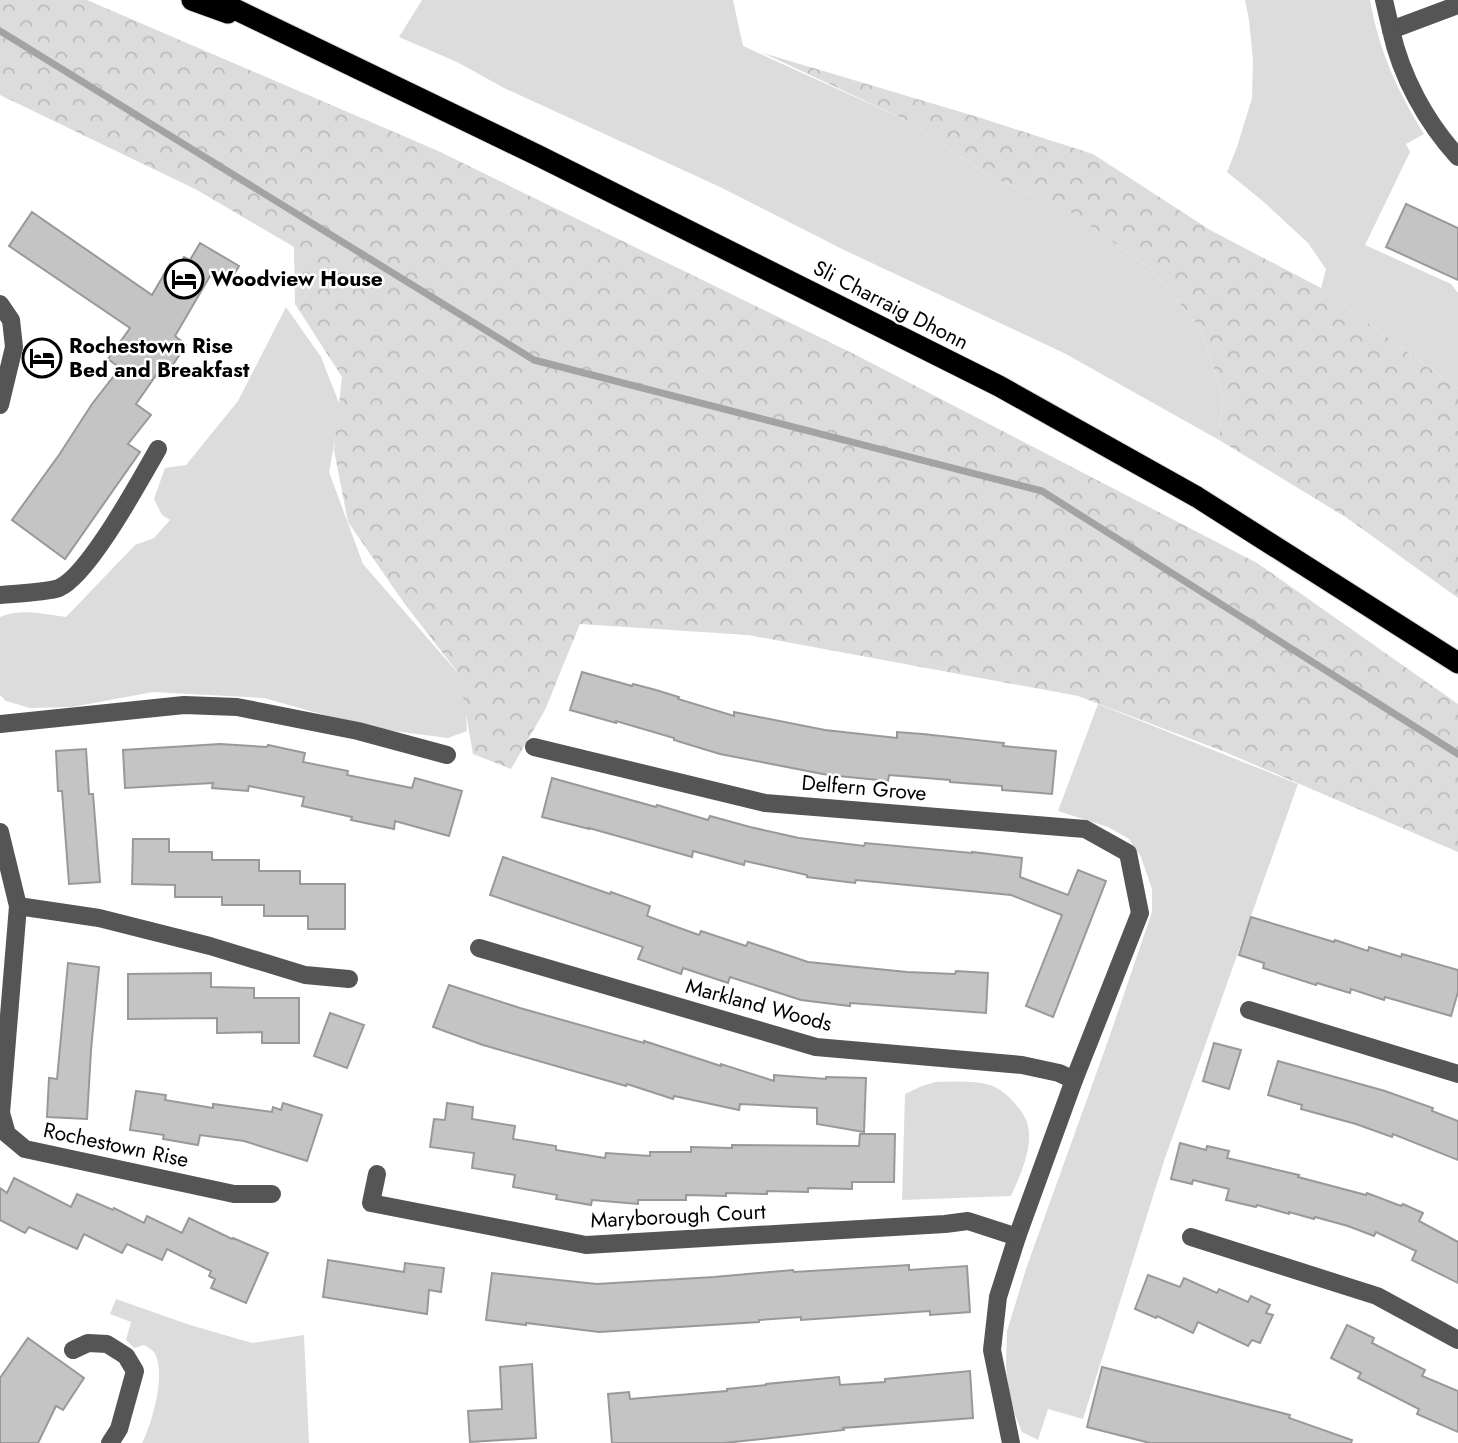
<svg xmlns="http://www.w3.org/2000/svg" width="1458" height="1443" font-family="Jost,sans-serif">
<defs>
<pattern id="forest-crowns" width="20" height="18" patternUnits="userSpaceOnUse" patternTransform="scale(1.75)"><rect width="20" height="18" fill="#dcdcdc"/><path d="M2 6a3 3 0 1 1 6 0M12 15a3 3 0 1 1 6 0" fill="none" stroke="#bbb"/></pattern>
</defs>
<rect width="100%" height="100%" fill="#fff"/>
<g fill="#dcdcdc">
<path d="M 422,0 L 733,0 L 743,46 L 908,121 L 988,175 L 1071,213 L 1150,268 L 1201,329 L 1223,397 L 1219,440 L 1064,353 L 844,250 L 720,187 L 504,88 L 457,62 L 399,37 Z"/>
<path d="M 1245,0 L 1370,0 C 1379,51 1397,90 1424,134 L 1406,144 L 1410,152 L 1365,245 L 1451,284 L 1458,293 L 1458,389 L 1321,288 L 1326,269 L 1308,243 L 1265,203 L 1227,172 L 1237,147 L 1252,98 L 1253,60 L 1249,20 Z"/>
<path d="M 286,307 L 321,357 L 341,408 L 329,472 L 363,564 L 464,680 L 467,731 L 448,738 L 371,728 L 264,698 L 153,692 L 72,707 L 30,708 L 6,701 L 0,695 L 0,617 C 21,608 44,614 66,617 L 135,545 L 154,538 L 170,520 L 162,515 L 154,499 L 165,468 L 186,465 L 238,401 Z"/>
<path d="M 1098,704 L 1298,784 L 1165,1158 L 1083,1419 L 1048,1409 L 1038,1440 L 1022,1432 L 1011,1405 L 1006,1368 L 1007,1331 L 1027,1266 L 1109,1038 L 1152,912 L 1152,889 L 1141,857 L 1129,839 L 1108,827 L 1058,811 Z"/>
<path d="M 935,1082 C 952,1082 973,1080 990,1085 C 1000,1088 1010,1097 1016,1105 C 1019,1108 1023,1113 1025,1118 C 1037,1140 1020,1176 1011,1196 L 902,1200 L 905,1094 L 922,1086 Z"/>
<path d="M 116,1299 L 190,1325 L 252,1343 L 304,1335 L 309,1443 L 142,1443 C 152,1424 168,1369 153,1351 C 152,1350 145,1345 144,1345 L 134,1348 L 126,1340 L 131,1322 L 110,1314 Z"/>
</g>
<g fill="url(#forest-crowns)">
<path d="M 0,0 L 87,0 L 436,150 L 856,355 L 1257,563 L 1458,704 L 1458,852 L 1225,752 L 1078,696 L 748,635 L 580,624 L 545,710 L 511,769 L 473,754 L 459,674 L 404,603 L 348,522 L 334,450 L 342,377 L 295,304 L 294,247 L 197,190 L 0,95 Z"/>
<path d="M 763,53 L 981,118 L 1093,154 L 1210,230 L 1321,288 L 1458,389 L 1458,598 L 1347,518 L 1219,440 L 1223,397 L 1201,329 L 1150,268 L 1071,213 L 988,175 L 908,121 Z"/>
</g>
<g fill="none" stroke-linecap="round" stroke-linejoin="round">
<path stroke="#a3a3a3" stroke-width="7" d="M 0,31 L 534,360 L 1042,491 L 1458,754"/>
</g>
<g fill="#c4c4c4" stroke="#999" stroke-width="2">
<path d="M 1406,204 L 1458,228 L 1458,280 L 1386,247 Z"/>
<path d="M 32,212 L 152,295 L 170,264 L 177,269 L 184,257 L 190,260 L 200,243 L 239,266 L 227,286 L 210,276 L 175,336 L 186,345 L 168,372 L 161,368 L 136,404 L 151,415 L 128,444 L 140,452 L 65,559 L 12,520 L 59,455 L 92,404 L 120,368 L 108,359 L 130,328 L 9,246 Z"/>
<path d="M 582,672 L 632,686 L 633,684 L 656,690 L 679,697 L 678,699 L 734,716 L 734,712 L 825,730 L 897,738 L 897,732 L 923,734 L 1004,743 L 1003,746 L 1056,751 L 1052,794 L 1002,790 L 1002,786 L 950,782 L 950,780 L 889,775 L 888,781 L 828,775 L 720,754 L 674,740 L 674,738 L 616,721 L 616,723 L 570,710 Z"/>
<path d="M 220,744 L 267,747 L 268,745 L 305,753 L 303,762 L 348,771 L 347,775 L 412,788 L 415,778 L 462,791 L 449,836 L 395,821 L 394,829 L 351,820 L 352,817 L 302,806 L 304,797 L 249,786 L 248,791 L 212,788 L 213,783 L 125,788 L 123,750 Z"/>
<path d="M 86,749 L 89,794 L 93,794 L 100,882 L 69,884 L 62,791 L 58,791 L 56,751 Z"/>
<path d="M 552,778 L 656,807 L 657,805 L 708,820 L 710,816 L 750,827 L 799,838 L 864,846 L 865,843 L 972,853 L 972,852 L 1022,858 L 1020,877 L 1068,895 L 1078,870 L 1106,881 L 1053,1017 L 1026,1006 L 1062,915 L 1011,895 L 856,880 L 855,883 L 807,877 L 807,875 L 745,861 L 744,865 L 693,851 L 692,857 L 589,828 L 589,829 L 542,817 Z"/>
<path d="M 133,839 L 169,839 L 169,852 L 212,852 L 212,860 L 259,860 L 259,871 L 300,871 L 300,884 L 345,884 L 345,929 L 308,929 L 308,916 L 264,916 L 264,905 L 222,905 L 222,897 L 175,897 L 175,885 L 132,884 Z"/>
<path d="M 503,857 L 610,894 L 611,892 L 650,906 L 647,916 L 674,926 L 699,935 L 701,931 L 746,946 L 748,942 L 808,962 L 907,972 L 955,974 L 956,971 L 988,973 L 986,1013 L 850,1003 L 850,1006 L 801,1000 L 730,977 L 728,983 L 683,968 L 681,974 L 638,959 L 643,947 L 490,895 Z"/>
<path d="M 1251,917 L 1334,942 L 1335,940 L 1368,951 L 1369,947 L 1401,957 L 1402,954 L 1458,970 L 1458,992 L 1451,1016 L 1385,997 L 1384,1000 L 1351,989 L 1350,993 L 1317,983 L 1316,985 L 1263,968 L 1264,963 L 1239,955 Z"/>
<path d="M 68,963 L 99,967 L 91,1050 L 87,1119 L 47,1117 L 49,1078 L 57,1079 Z"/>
<path d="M 211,973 L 211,987 L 254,988 L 254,998 L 299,998 L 299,1043 L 262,1043 L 262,1032 L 217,1033 L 217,1018 L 128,1019 L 128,974 Z"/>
<path d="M 449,985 L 520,1008 L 644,1043 L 644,1041 L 721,1066 L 721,1064 L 774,1081 L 774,1075 L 826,1079 L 826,1077 L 866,1078 L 864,1132 L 817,1124 L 817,1108 L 740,1104 L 739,1110 L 674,1096 L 673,1099 L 627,1084 L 626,1086 L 483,1045 L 433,1027 Z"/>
<path d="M 330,1013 L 364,1025 L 347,1068 L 314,1056 Z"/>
<path d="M 1214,1043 L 1241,1050 L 1229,1089 L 1203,1081 Z"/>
<path d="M 1278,1061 L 1385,1091 L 1433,1108 L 1432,1111 L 1458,1121 L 1458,1160 L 1393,1134 L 1392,1137 L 1356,1124 L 1301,1109 L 1302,1105 L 1268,1095 Z"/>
<path d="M 136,1091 L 166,1095 L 165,1100 L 213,1108 L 213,1104 L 272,1112 L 273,1107 L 281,1110 L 283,1103 L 322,1115 L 307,1161 L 244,1141 L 200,1135 L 198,1145 L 163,1139 L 164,1135 L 130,1130 Z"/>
<path d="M 447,1103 L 473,1107 L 472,1119 L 515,1126 L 513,1139 L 556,1146 L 556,1150 L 605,1158 L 606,1153 L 650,1156 L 650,1152 L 691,1152 L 691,1147 L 732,1148 L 732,1145 L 859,1146 L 860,1134 L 895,1134 L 894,1182 L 852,1182 L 852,1189 L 808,1188 L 808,1192 L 767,1191 L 767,1194 L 726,1193 L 726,1196 L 686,1195 L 686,1200 L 638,1200 L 638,1204 L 592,1200 L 591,1205 L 556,1199 L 557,1195 L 513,1187 L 515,1175 L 472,1168 L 474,1153 L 430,1147 L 434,1119 L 445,1120 Z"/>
<path d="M 1180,1143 L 1206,1150 L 1207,1146 L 1229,1151 L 1227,1158 L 1299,1175 L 1298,1177 L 1366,1195 L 1367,1193 L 1401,1206 L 1403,1204 L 1423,1213 L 1419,1221 L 1458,1242 L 1458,1283 L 1412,1260 L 1416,1251 L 1376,1232 L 1374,1236 L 1348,1226 L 1315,1217 L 1314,1219 L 1289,1212 L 1289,1214 L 1257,1205 L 1256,1207 L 1226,1200 L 1229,1189 L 1193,1180 L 1192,1184 L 1171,1179 Z"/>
<path d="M 14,1178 L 71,1207 L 77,1194 L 113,1210 L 114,1208 L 144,1223 L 147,1216 L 182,1233 L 189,1218 L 232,1239 L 233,1238 L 268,1253 L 246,1303 L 211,1288 L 215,1279 L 209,1276 L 211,1271 L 167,1249 L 162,1260 L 127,1244 L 122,1253 L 84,1234 L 77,1249 L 29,1227 L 25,1233 L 0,1220 L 0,1188 L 7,1193 Z"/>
<path d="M 328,1260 L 404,1272 L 405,1263 L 444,1268 L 441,1292 L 429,1290 L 427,1314 L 323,1297 Z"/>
<path d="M 909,1265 L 909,1270 L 967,1266 L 970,1312 L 930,1315 L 930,1311 L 801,1320 L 801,1317 L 759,1320 L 759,1322 L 599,1332 L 526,1323 L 526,1325 L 486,1320 L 492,1273 L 597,1284 L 714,1277 L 793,1270 L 794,1272 Z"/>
<path d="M 1148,1275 L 1180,1287 L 1184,1278 L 1217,1293 L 1219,1289 L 1248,1302 L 1251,1296 L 1270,1305 L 1266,1313 L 1273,1315 L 1260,1343 L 1252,1340 L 1248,1346 L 1198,1322 L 1193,1333 L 1157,1316 L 1156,1318 L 1135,1309 Z"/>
<path d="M 1347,1325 L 1374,1338 L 1372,1343 L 1425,1370 L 1422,1376 L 1458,1391 L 1458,1432 L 1417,1414 L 1419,1409 L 1358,1378 L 1361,1373 L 1331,1358 Z"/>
<path d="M 28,1338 L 84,1378 L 63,1410 L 56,1406 L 38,1443 L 0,1443 L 0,1378 Z"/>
<path d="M 532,1364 L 536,1438 L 470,1442 L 468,1411 L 502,1409 L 500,1367 Z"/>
<path d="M 1102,1367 L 1290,1415 L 1289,1418 L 1352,1440 L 1351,1443 L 1150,1443 L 1087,1427 Z"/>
<path d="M 970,1371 L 973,1418 L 843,1428 L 844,1430 L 724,1443 L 612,1443 L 608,1394 L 629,1392 L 630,1399 L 727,1391 L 727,1389 L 766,1385 L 766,1384 L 839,1377 L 840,1385 L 885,1382 L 885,1379 Z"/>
</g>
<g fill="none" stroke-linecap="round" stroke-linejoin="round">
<defs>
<g id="highway">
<path d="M 192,0 L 228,13"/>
<path d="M 216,0 L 539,156 L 999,386 L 1197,497 L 1458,663"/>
</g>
</defs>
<use href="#highway" stroke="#dbdbdb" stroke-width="23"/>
<g stroke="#555" stroke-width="18">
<path d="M 1384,0 L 1391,30 L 1458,5"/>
<path d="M 1391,30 C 1401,76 1426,122 1458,157"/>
<path d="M 0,304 L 11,320 L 14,347 L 0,405"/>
<path d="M 0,595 C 13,594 48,592 59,588 C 89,575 140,480 158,449"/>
<path d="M 0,724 L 184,705 L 237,707 L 358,731 L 447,755"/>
<path d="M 534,747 L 765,803 L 1085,829 L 1128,853 L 1140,913 L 1074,1080 L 1017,1237 L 998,1297 L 992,1350 L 1011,1443"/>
<path d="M 0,832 L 18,906 L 1,1113 L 7,1134 L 25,1149 L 234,1194 L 272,1194"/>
<path d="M 18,906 L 99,918 L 210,946 L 305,975 L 349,979"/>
<path d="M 479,948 L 816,1047 L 1022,1065 L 1059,1073 L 1074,1080"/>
<path d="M 1249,1010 L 1458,1074"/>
<path d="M 377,1174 L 371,1203 L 586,1245 L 945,1224 L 968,1221 L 1017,1237"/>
<path d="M 1191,1237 L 1377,1296 L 1458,1340"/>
<path d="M 73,1350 L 88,1343 L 107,1344 L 126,1356 L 135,1371 L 119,1429 L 110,1443"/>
</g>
<use href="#highway" stroke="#000" stroke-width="21"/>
</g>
<defs>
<symbol id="hotel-ring" viewBox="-11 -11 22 22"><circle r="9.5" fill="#fff" stroke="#000" stroke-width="1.5"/><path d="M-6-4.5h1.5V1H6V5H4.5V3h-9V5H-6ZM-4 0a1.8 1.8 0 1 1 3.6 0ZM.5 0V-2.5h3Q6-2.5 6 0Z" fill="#000"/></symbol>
</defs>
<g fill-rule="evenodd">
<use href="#hotel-ring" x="162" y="257" width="44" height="44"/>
<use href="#hotel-ring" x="20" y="336" width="44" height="44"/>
</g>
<g text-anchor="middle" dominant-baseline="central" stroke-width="5" stroke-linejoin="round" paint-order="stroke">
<g font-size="21" font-weight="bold" fill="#000" stroke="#fff" text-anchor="start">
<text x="211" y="279">Woodview House</text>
<text x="69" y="346">Rochestown Rise<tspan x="69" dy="24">Bed and Breakfast</tspan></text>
</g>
<g font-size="21" fill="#000" stroke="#fff">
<text transform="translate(891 305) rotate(27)">Sli Charraig Dhonn</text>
<text transform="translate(864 788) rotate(5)">Delfern Grove</text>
<text transform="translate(759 1005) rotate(15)">Markland Woods</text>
<text transform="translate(116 1145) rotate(12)">Rochestown Rise</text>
<text transform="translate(678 1216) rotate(-3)">Maryborough Court</text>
</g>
</g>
</svg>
